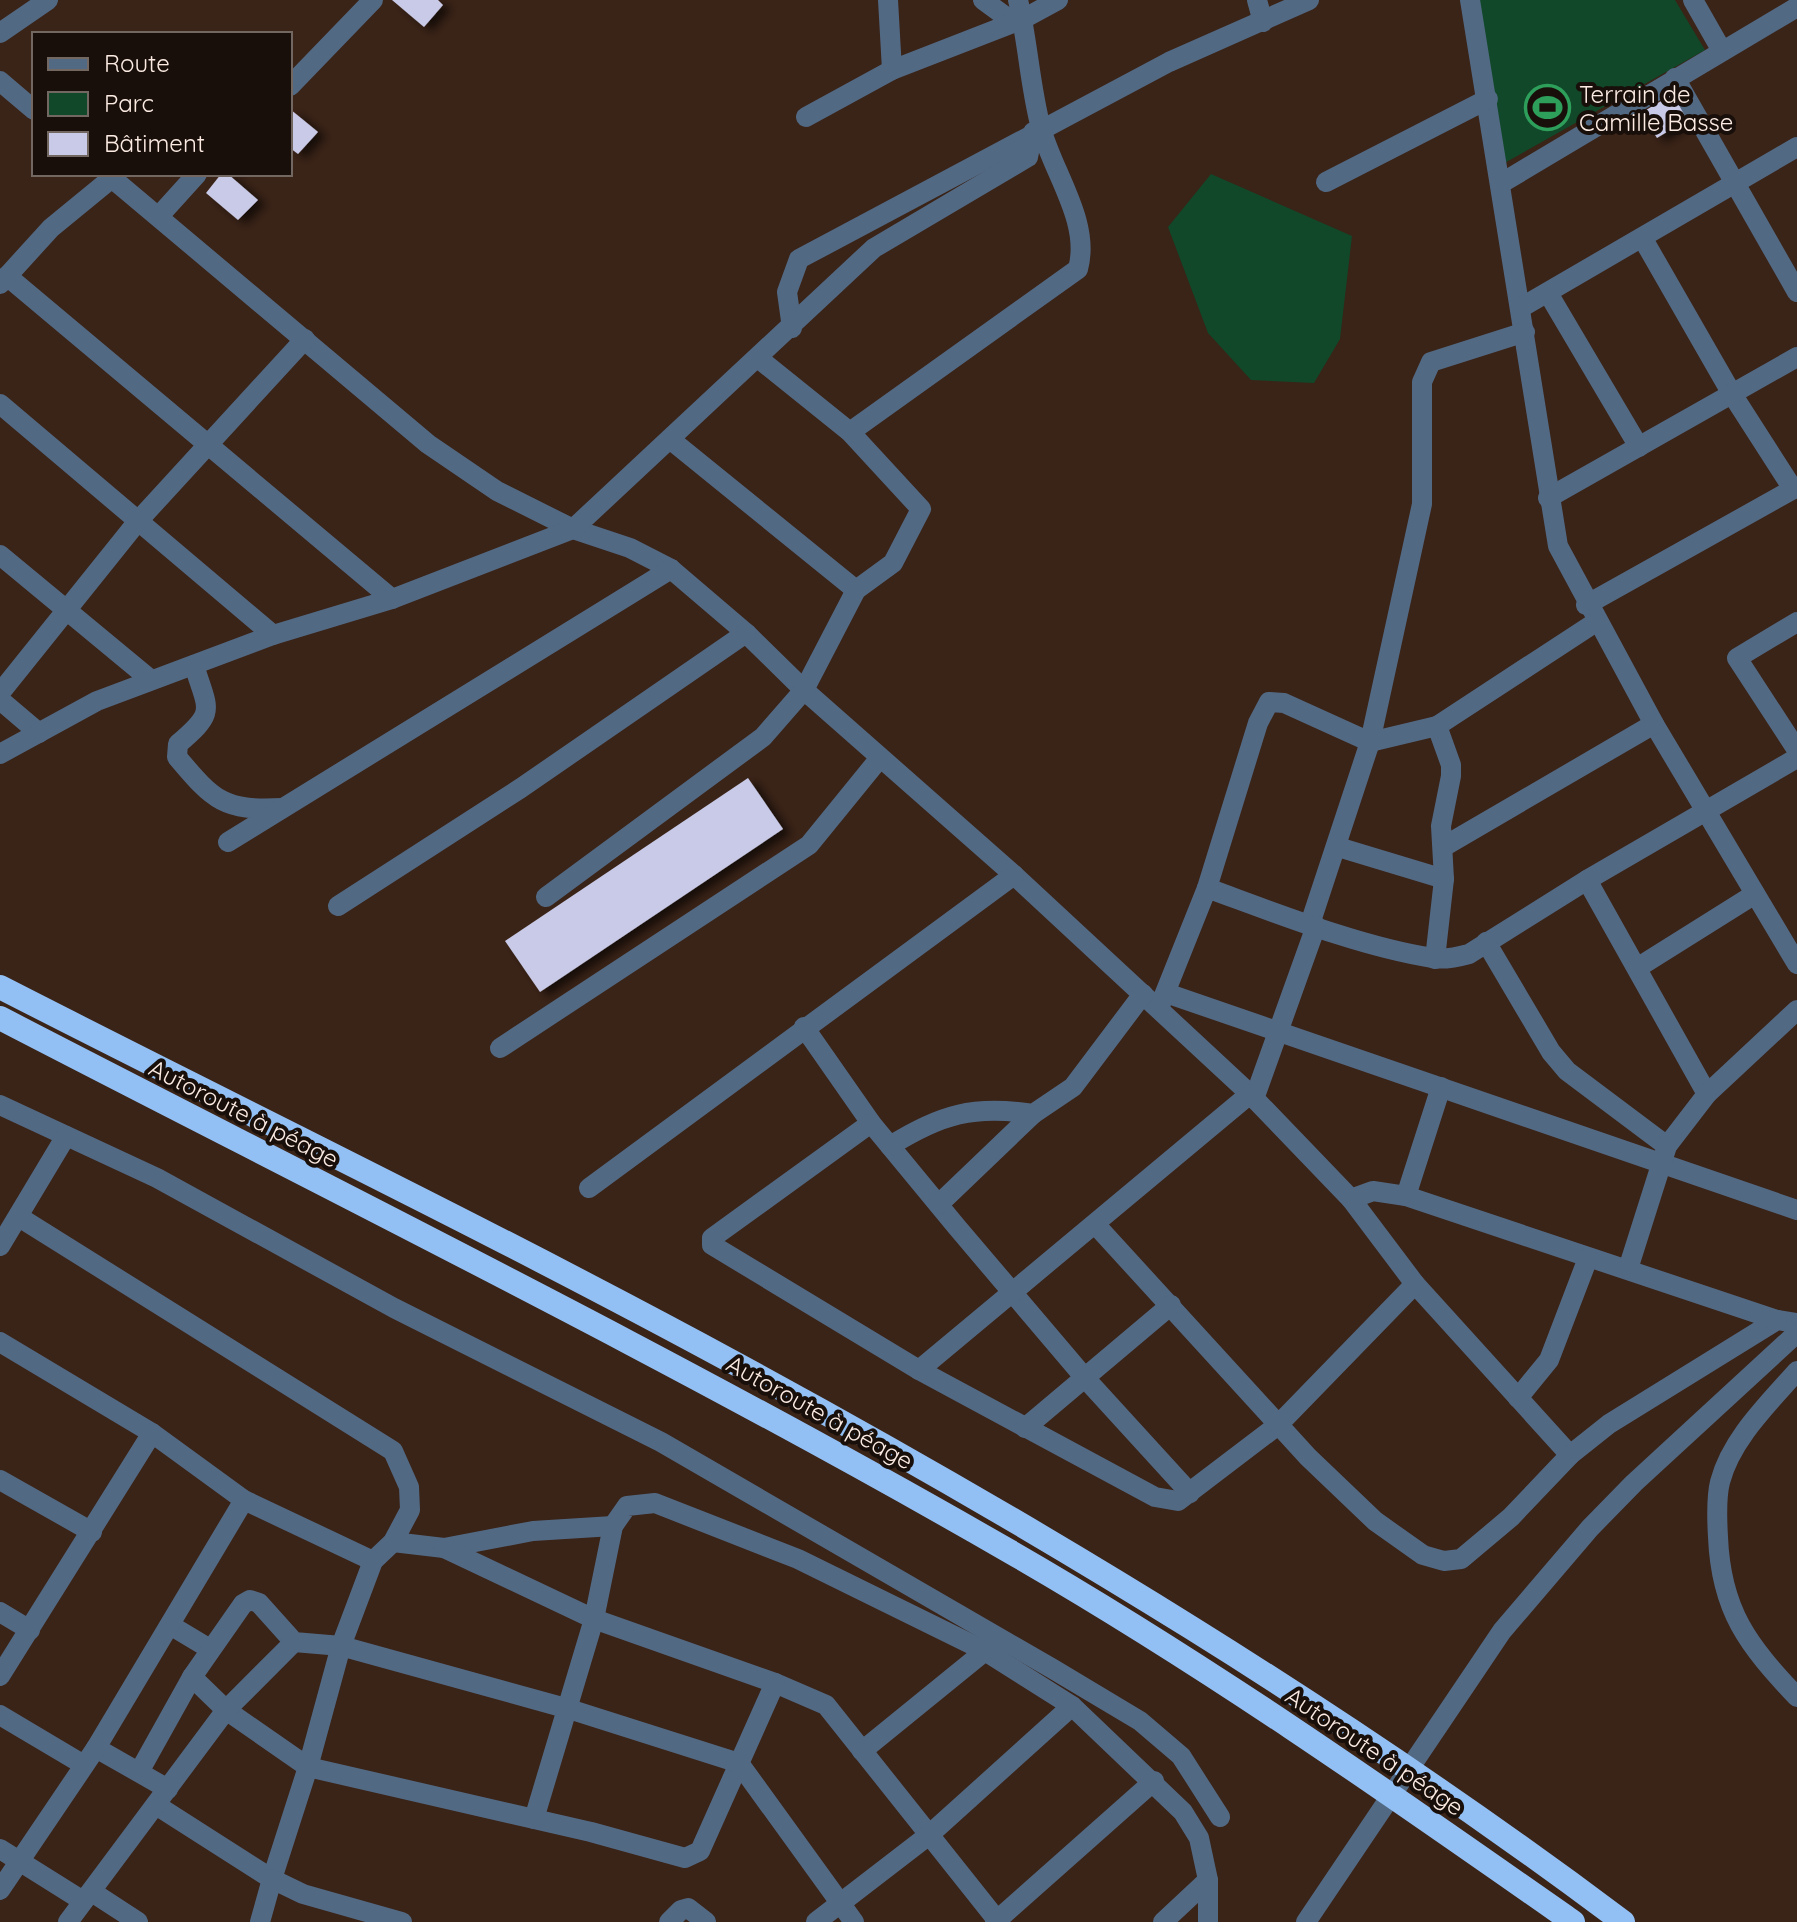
<svg xmlns="http://www.w3.org/2000/svg" width="1797" height="1922" font-family="Quicksand,sans-serif">
<defs>
<filter id="shadow"><feDropShadow dx="8" dy="4.5" stdDeviation="4" flood-color="#0009"/></filter>
</defs>
<rect width="100%" height="100%" fill="#3a2317"/>
<g fill="#114829">
<path d="M 1479,0 L 1675,0 L 1705,50 L 1501,165 Z"/>
<path d="M 1211,174 L 1352,236 L 1340,339 L 1314,383 L 1251,380 L 1208,333 L 1168,227 Z"/>
</g>
<g fill="#c8cae7" filter="url(#shadow)">
<path d="M 392,0 L 438,0 L 443,5 L 424,27 Z"/>
<path d="M 1678,91 L 1693,116 L 1657,138 L 1641,113 Z"/>
<path d="M 290,109 L 318,132 L 298,154 L 290,148 Z"/>
<path d="M 221,174 L 228,174 L 258,200 L 238,220 L 206,193 Z"/>
<path d="M 748,778 L 783,829 L 540,992 L 505,941 Z"/>
</g>
<g fill="none" stroke-linecap="round" stroke-linejoin="round">
<g stroke="#526984" stroke-width="20">
<path d="M 888,0 L 892,70"/>
<path d="M 983,0 L 1013,22"/>
<path d="M 1257,0 L 1263,22"/>
<path d="M 1470,0 L 1558,546 L 1654,724 L 1797,964"/>
<path d="M 1693,0 L 1722,51"/>
<path d="M 0,33 L 48,0"/>
<path d="M 1675,78 L 1797,292"/>
<path d="M 0,81 L 34,110"/>
<path d="M 290,86 L 373,0"/>
<path d="M 806,117 L 892,70 L 1023,19 L 1058,0"/>
<path d="M 107,174 L 428,444 L 497,491 L 573,529 L 630,548 L 671,569 L 746,633 L 804,690 L 1014,875 L 1250,1094 L 1351,1199 L 1415,1284 L 1570,1455 L 1609,1424 L 1777,1320 L 1797,1323"/>
<path d="M 1326,182 L 1488,99"/>
<path d="M 1500,184 L 1797,7"/>
<path d="M 159,216 L 197,174"/>
<path d="M 1643,239 L 1732,394 L 1793,489"/>
<path d="M 7,276 L 392,599"/>
<path d="M 0,284 L 51,228 L 112,178"/>
<path d="M 1548,293 L 1639,447"/>
<path d="M 1522,307 L 1797,147"/>
<path d="M 792,328 L 787,292 L 799,259 L 1169,62 L 1309,0"/>
<path d="M 0,404 L 273,635"/>
<path d="M 850,432 L 1078,269 C 1091,222 1053,173 1041,128 C 1030,87 1028,42 1018,0"/>
<path d="M 671,440 L 856,590"/>
<path d="M 1548,498 L 1797,357"/>
<path d="M 0,555 L 151,680"/>
<path d="M 1586,605 L 1797,487"/>
<path d="M 1797,622 L 1737,658 L 1797,750"/>
<path d="M 194,665 C 208,711 217,711 178,744 L 177,757 C 214,801 224,811 282,808"/>
<path d="M 0,693 L 138,521 L 305,339"/>
<path d="M 0,700 L 39,733"/>
<path d="M 1437,726 L 1596,622"/>
<path d="M 0,754 L 97,701 L 273,635 L 392,599 L 573,529 L 874,248 L 1028,157 L 1033,132"/>
<path d="M 228,842 L 671,569"/>
<path d="M 1338,847 L 1444,879"/>
<path d="M 1443,847 L 1654,724"/>
<path d="M 1587,880 L 1707,1094"/>
<path d="M 1207,888 C 1276,913 1361,947 1433,958 C 1445,960 1458,957 1469,954 L 1587,880 L 1797,758"/>
<path d="M 546,897 L 763,737 L 804,690 L 856,590 L 893,563 L 921,509 L 850,432 L 758,358"/>
<path d="M 338,906 L 521,788 L 746,633"/>
<path d="M 1310,924 L 1370,742 L 1422,504 L 1422,382 L 1431,362 L 1525,332"/>
<path d="M 1486,942 L 1551,1052 L 1567,1071 L 1667,1146"/>
<path d="M 1637,968 L 1755,894"/>
<path d="M 1166,993 L 1797,1210"/>
<path d="M 1159,1008 L 1207,888 L 1258,723 L 1269,702 L 1284,703 L 1370,742 L 1437,726 L 1451,765 L 1451,776 L 1441,826 L 1444,879 L 1435,959"/>
<path d="M 804,1027 L 871,1123 L 956,1226 L 1085,1378 L 1190,1493"/>
<path d="M 500,1048 L 809,845 L 879,759"/>
<path d="M 1254,1099 L 1316,926"/>
<path d="M 0,1105 L 157,1178 L 394,1308 L 661,1442 L 1053,1669 L 1140,1721 L 1181,1756 L 1220,1817"/>
<path d="M 871,1123 L 712,1238 L 712,1245 L 919,1370 L 1155,1497 L 1178,1501 L 1278,1425 L 1415,1284"/>
<path d="M 890,1146 C 941,1114 974,1105 1033,1114 L 1073,1087 L 1143,994"/>
<path d="M 589,1188 L 1014,875"/>
<path d="M 1406,1196 L 1441,1087"/>
<path d="M 1351,1199 L 1373,1191 L 1406,1196 L 1777,1320"/>
<path d="M 939,1204 L 1033,1114"/>
<path d="M 19,1217 L 393,1451 L 409,1487 L 410,1510 L 393,1542 L 373,1561 L 341,1646 L 308,1767 L 272,1879 L 156,1805"/>
<path d="M 1095,1224 L 1308,1457 L 1375,1521 L 1423,1555 L 1444,1561 L 1461,1559 L 1511,1517 L 1570,1455"/>
<path d="M 0,1246 L 66,1136"/>
<path d="M 1628,1269 L 1667,1146 L 1707,1094 L 1797,1010"/>
<path d="M 0,1342 L 152,1433 L 244,1500 L 373,1561"/>
<path d="M 919,1370 L 1250,1094"/>
<path d="M 1797,1371 C 1769,1403 1731,1439 1720,1482 C 1716,1498 1717,1520 1718,1537 C 1721,1611 1748,1645 1797,1697"/>
<path d="M 1518,1398 L 1549,1360 L 1588,1258"/>
<path d="M 1025,1428 L 1171,1305"/>
<path d="M 0,1480 L 92,1532"/>
<path d="M 393,1542 L 444,1548 L 533,1531 L 613,1526"/>
<path d="M 444,1548 L 594,1619 L 775,1683 L 826,1705 L 997,1920"/>
<path d="M 0,1612 L 30,1630"/>
<path d="M 170,1625 L 210,1649"/>
<path d="M 0,1676 L 152,1433"/>
<path d="M 192,1677 L 226,1710 L 308,1767 L 591,1832 L 685,1858 L 700,1851 L 775,1683"/>
<path d="M 0,1715 L 84,1765"/>
<path d="M 96,1748 L 168,1789"/>
<path d="M 862,1751 L 985,1651"/>
<path d="M 139,1772 L 192,1677 L 243,1604 L 250,1600 L 259,1603 L 294,1642 L 341,1646 L 569,1709 L 739,1763 L 854,1922"/>
<path d="M 534,1819 L 594,1619 L 613,1526 L 627,1506 L 655,1503 L 798,1559 L 985,1651 L 1072,1706 L 1183,1812 L 1199,1838 L 1208,1880 L 1208,1922"/>
<path d="M 0,1849 L 83,1901"/>
<path d="M 0,1890 L 96,1748 L 244,1500"/>
<path d="M 92,1892 L 138,1922"/>
<path d="M 68,1922 L 226,1710 L 294,1642"/>
<path d="M 260,1922 L 272,1879 L 303,1894 L 402,1922"/>
<path d="M 669,1922 L 681,1910 L 688,1908 L 706,1922"/>
<path d="M 816,1922 L 929,1835 L 1072,1706"/>
<path d="M 995,1922 L 1154,1781"/>
<path d="M 1163,1922 L 1208,1880"/>
<path d="M 1306,1922 L 1502,1631 L 1590,1528 L 1634,1483 L 1797,1333"/>
</g>
<g stroke="#92c0f5" stroke-width="24">
<path d="M 0,987 C 246,1113 495,1233 738,1365 C 1044,1531 1344,1713 1623,1922"/>
<path d="M 0,1018 C 338,1193 679,1361 1009,1551 C 1204,1663 1389,1793 1573,1922"/>
</g>
</g>
<defs>
<symbol id="stadium-ring" viewBox="-11 -11 22 22"><circle r="9.5" fill="#190f0a" stroke="#2e9e5b" stroke-width="1.5"/><path d="M0-5a6.5 5 0 1 0 0 10a6.5 5 0 1 0 0-10ZM-3.5-1.8h7v3.6h-7Z" fill="#2e9e5b"/></symbol>
</defs>
<g fill-rule="evenodd">
<use href="#stadium-ring" x="1522" y="82" width="51" height="51"/>
</g>
<g text-anchor="middle" dominant-baseline="central" stroke-width="8" stroke-linejoin="round" paint-order="stroke">
<g font-size="24" fill="#fbebe3" stroke="#190f0a" text-anchor="start">
<text x="1579" y="94">Terrain de<tspan x="1579" dy="28">Camille Basse</tspan></text>
</g>
<g font-size="24" fill="#fbebe3" stroke="#190f0a">
<text transform="translate(244 1113) rotate(27)">Autoroute à péage</text>
<text transform="translate(820 1412) rotate(29)">Autoroute à péage</text>
<text transform="translate(1375 1751) rotate(34)">Autoroute à péage</text>
</g>
</g>
<rect x="32" y="32" width="260" height="144" fill="#190f0a" stroke="#736761" stroke-width="2"/>
<rect x="48" y="58" width="40" height="12" fill="#526984" stroke="#736761" stroke-width="2"/>
<text x="104" y="72" font-size="24" fill="#fbebe3">Route</text>
<rect x="48" y="92" width="40" height="24" fill="#114829" stroke="#736761" stroke-width="2"/>
<text x="104" y="112" font-size="24" fill="#fbebe3">Parc</text>
<rect x="48" y="132" width="40" height="24" fill="#c8cae7" stroke="#736761" stroke-width="2"/>
<text x="104" y="152" font-size="24" fill="#fbebe3">Bâtiment</text>
</svg>
